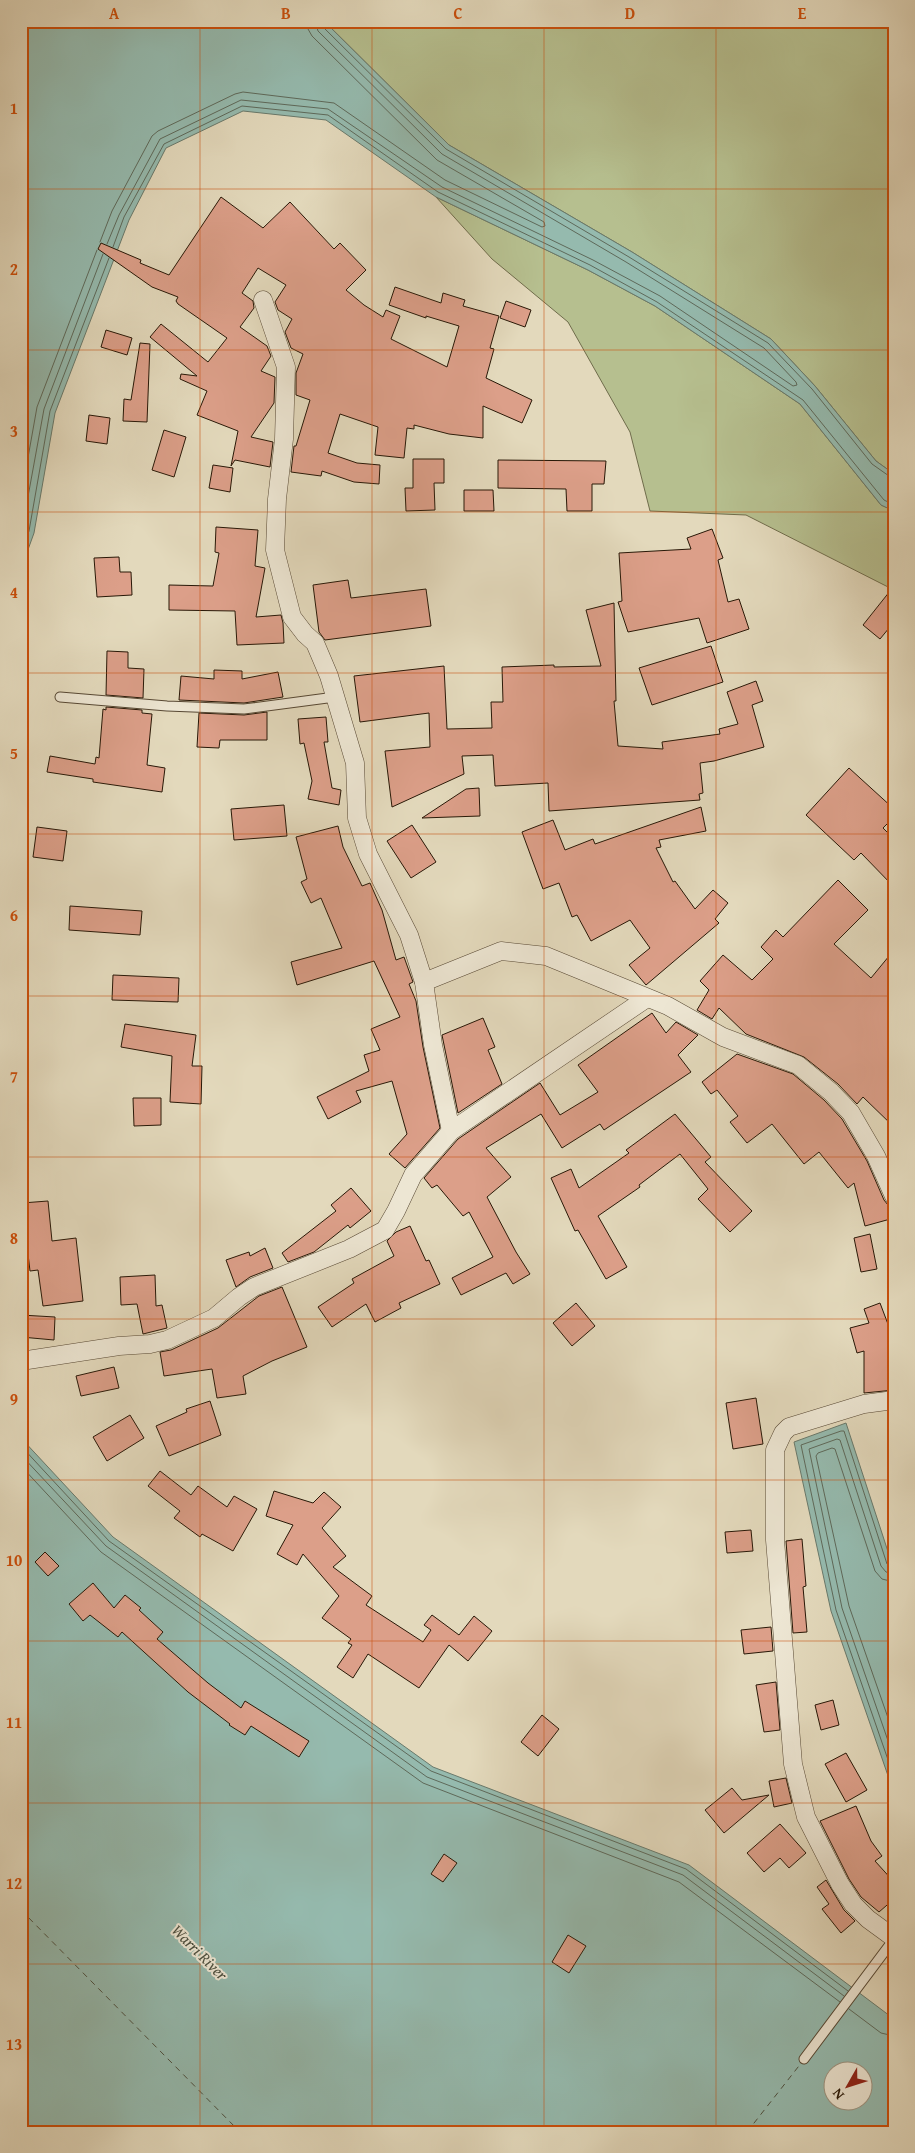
<svg xmlns="http://www.w3.org/2000/svg" width="915" height="2153" font-family="'Gentium Book Plus',serif">
<rect width="100%" height="100%" fill="#e3d9bc"/>
<filter id="stains"><feTurbulence type="fractalNoise" baseFrequency=".004" numOctaves="4"/><feColorMatrix values="0 0 0 0 .2 0 0 0 0 .09 0 0 0 0 .02 0 0 0 .5 -.17"/></filter>
<radialGradient id="worn" r=".72"><stop offset=".6" stop-color="#630" stop-opacity="0"/><stop offset="1" stop-color="#630" stop-opacity=".3"/></radialGradient>
<g fill="#b6bf8f" stroke="#6f6c4b">
<path d="M 324,21 L 894,21 L 894,474 L 876,461 L 815,386 L 771,339 L 632,252 L 449,145 Z"/>
<path d="M 436,197 L 588,270 L 655,306 L 800,404 L 881,505 L 894,511 L 894,590 L 746,515 L 650,511 L 630,432 L 568,322 L 492,259 Z"/>
</g>
<g fill="#95baae" stroke="#69796b" fill-rule="evenodd">
<path d="M 21,21 L 324,21 L 449,145 L 632,252 L 771,339 L 815,386 L 876,461 L 894,474 L 894,511 L 881,505 L 800,404 L 655,306 L 588,270 L 436,197 L 326,120 L 243,111 L 166,148 L 129,220 L 55,413 L 34,533 L 21,569 Z"/>
<path d="M 846,1423 L 894,1570 L 894,1793 L 831,1611 L 794,1442 Z"/>
<path d="M 21,1438 L 113,1537 L 433,1767 L 689,1865 L 894,2019 L 894,2132 L 21,2132 ZM 832,2070 L 862,2070 L 862,2100 L 832,2100 Z"/>
</g>
<g fill="none" stroke-linecap="round" stroke-linejoin="round">
<g stroke="#5e695a" stroke-width="1">
<path d="M 321,21 L 323,27 L 446,149 L 629,257 L 768,343 L 812,389 L 872,464 L 889,476 L 894,477"/>
<path d="M 100,242 L 112,211 L 152,136 L 158,131 L 235,94 L 243,92 L 334,103 L 445,180 L 542,227 L 545,226 L 544,222 L 437,160 L 312,36 L 308,29 L 307,21"/>
<path d="M 107,244 L 119,215 L 160,139 L 241,100 L 328,109 L 442,187 L 593,260 L 660,296 L 793,386 L 797,385 L 796,382 L 764,348 L 626,262 L 442,154 L 318,31 L 315,21"/>
<path d="M 113,247 L 124,217 L 164,144 L 242,106 L 328,115 L 438,192 L 590,265 L 657,302 L 803,400 L 884,500 L 894,505"/>
<path d="M 21,497 L 37,407 L 97,250"/>
<path d="M 21,535 L 44,409 L 103,254"/>
<path d="M 21,554 L 29,531 L 50,411 L 109,258"/>
<path d="M 21,1446 L 109,1541 L 431,1771 L 686,1869 L 848,1991"/>
<path d="M 21,1455 L 106,1546 L 427,1777 L 683,1875 L 844,1996"/>
<path d="M 21,1466 L 101,1552 L 423,1783 L 679,1882 L 840,2002"/>
<path d="M 894,1568 L 887,1564 L 844,1431 L 841,1431 L 801,1445 L 836,1610 L 894,1777"/>
<path d="M 894,1574 L 886,1572 L 881,1566 L 840,1440 L 837,1439 L 809,1449 L 842,1608 L 894,1758"/>
<path d="M 894,1582 L 882,1579 L 875,1571 L 835,1449 L 832,1448 L 818,1453 L 816,1456 L 849,1606 L 894,1735"/>
<path d="M 849,2009 L 881,2033 L 894,2036"/>
</g>
<g stroke="#4e5141" stroke-width="1" stroke-dasharray="6 5" stroke-linecap="butt">
<path d="M 21,1910 L 240,2132"/>
<path d="M 747,2132 L 802,2062"/>
</g>
</g>
<g fill="#dc9f89" stroke="#281807">
<path d="M 221,197 L 263,228 L 290,202 L 334,249 L 340,243 L 366,270 L 346,290 L 364,305 L 383,317 L 386,310 L 400,316 L 391,339 L 447,367 L 459,326 L 426,316 L 426,318 L 389,305 L 395,287 L 441,303 L 443,293 L 465,300 L 463,306 L 499,316 L 490,348 L 494,349 L 486,378 L 532,400 L 522,423 L 483,406 L 483,438 L 449,434 L 414,425 L 414,429 L 407,428 L 404,458 L 375,455 L 378,427 L 340,414 L 328,453 L 357,463 L 380,465 L 379,484 L 354,482 L 322,471 L 321,476 L 291,472 L 294,446 L 296,446 L 310,400 L 296,395 L 296,373 L 303,354 L 291,348 L 285,332 L 292,319 L 278,310 L 275,302 L 286,285 L 258,268 L 242,293 L 253,301 L 254,308 L 240,327 L 267,346 L 271,356 L 261,371 L 275,377 L 274,403 L 251,437 L 273,442 L 270,467 L 235,460 L 231,466 L 238,431 L 197,415 L 207,391 L 180,379 L 181,374 L 197,376 L 150,337 L 161,324 L 208,362 L 227,338 L 178,304 L 176,301 L 178,297 L 152,287 L 98,249 L 101,243 L 141,260 L 140,263 L 169,275 Z"/>
<path d="M 506,301 L 531,310 L 525,327 L 500,318 Z"/>
<path d="M 106,330 L 132,338 L 127,355 L 101,347 Z"/>
<path d="M 140,343 L 150,344 L 147,422 L 123,421 L 124,399 L 131,400 Z"/>
<path d="M 89,415 L 110,418 L 107,444 L 86,441 Z"/>
<path d="M 164,430 L 186,437 L 174,477 L 152,470 Z"/>
<path d="M 413,459 L 444,459 L 444,483 L 434,483 L 435,510 L 406,511 L 405,488 L 413,488 Z"/>
<path d="M 498,460 L 606,461 L 604,484 L 592,484 L 592,511 L 567,511 L 566,489 L 498,488 Z"/>
<path d="M 213,465 L 233,468 L 230,492 L 209,488 Z"/>
<path d="M 464,490 L 493,490 L 494,511 L 464,511 Z"/>
<path d="M 216,527 L 258,530 L 255,566 L 265,568 L 256,617 L 281,615 L 283,623 L 284,643 L 237,645 L 235,611 L 169,610 L 169,585 L 213,586 L 219,553 L 215,552 Z"/>
<path d="M 712,529 L 723,558 L 718,560 L 728,602 L 739,599 L 749,629 L 707,643 L 699,618 L 628,632 L 618,602 L 622,601 L 619,553 L 691,549 L 687,538 Z"/>
<path d="M 119,557 L 120,572 L 131,572 L 132,595 L 97,597 L 94,558 Z"/>
<path d="M 348,580 L 351,598 L 426,589 L 431,626 L 325,640 L 319,632 L 313,585 Z"/>
<path d="M 894,586 L 894,622 L 880,639 L 863,625 Z"/>
<path d="M 614,603 L 616,701 L 614,701 L 618,746 L 663,749 L 662,742 L 720,734 L 719,729 L 738,724 L 727,692 L 756,681 L 763,701 L 752,705 L 764,747 L 714,761 L 700,763 L 703,793 L 699,794 L 700,800 L 549,811 L 548,783 L 495,786 L 493,755 L 462,756 L 464,774 L 392,807 L 385,751 L 430,747 L 429,713 L 360,722 L 354,676 L 444,666 L 447,729 L 492,728 L 491,702 L 503,702 L 502,667 L 554,665 L 554,667 L 601,666 L 586,610 Z"/>
<path d="M 711,646 L 723,682 L 652,705 L 639,668 Z"/>
<path d="M 107,651 L 128,652 L 128,668 L 144,669 L 143,698 L 106,695 Z"/>
<path d="M 214,670 L 242,671 L 242,679 L 278,672 L 283,697 L 244,703 L 179,700 L 181,676 L 214,679 Z"/>
<path d="M 106,707 L 142,710 L 142,713 L 152,714 L 147,765 L 165,768 L 162,792 L 93,782 L 93,779 L 47,772 L 50,756 L 95,764 L 96,757 L 99,758 L 103,709 L 106,710 Z"/>
<path d="M 267,712 L 267,740 L 220,740 L 219,748 L 197,747 L 199,713 L 244,715 Z"/>
<path d="M 326,717 L 328,742 L 324,742 L 332,788 L 341,790 L 339,805 L 308,799 L 312,781 L 304,743 L 300,744 L 298,719 Z"/>
<path d="M 849,768 L 894,809 L 894,817 L 883,828 L 894,839 L 894,887 L 861,853 L 854,860 L 806,815 Z"/>
<path d="M 479,788 L 480,816 L 422,818 L 466,789 Z"/>
<path d="M 284,805 L 287,836 L 234,840 L 231,809 Z"/>
<path d="M 701,807 L 706,831 L 659,840 L 661,847 L 656,848 L 673,882 L 675,881 L 695,909 L 713,890 L 728,903 L 715,919 L 719,923 L 646,985 L 629,965 L 650,948 L 630,920 L 591,941 L 577,915 L 572,917 L 559,883 L 543,889 L 522,832 L 553,820 L 565,850 L 593,839 L 595,844 Z"/>
<path d="M 412,825 L 436,862 L 411,878 L 387,841 Z"/>
<path d="M 338,826 L 343,847 L 362,886 L 370,883 L 382,910 L 396,960 L 404,957 L 413,982 L 409,984 L 416,1001 L 423,1047 L 440,1128 L 405,1168 L 389,1154 L 407,1134 L 392,1081 L 356,1091 L 361,1102 L 328,1119 L 317,1097 L 369,1071 L 364,1055 L 380,1050 L 371,1029 L 400,1017 L 374,961 L 297,985 L 291,962 L 342,948 L 321,898 L 311,903 L 301,882 L 307,879 L 296,837 Z"/>
<path d="M 37,827 L 67,831 L 63,861 L 33,857 Z"/>
<path d="M 838,880 L 868,910 L 834,944 L 871,978 L 894,950 L 894,1127 L 863,1097 L 857,1104 L 838,1084 L 804,1057 L 746,1034 L 719,1008 L 712,1019 L 697,1010 L 709,990 L 700,981 L 723,955 L 752,980 L 773,959 L 761,947 L 776,930 L 783,937 Z"/>
<path d="M 70,906 L 142,911 L 140,935 L 69,930 Z"/>
<path d="M 113,975 L 179,978 L 178,1002 L 112,1000 Z"/>
<path d="M 652,1013 L 666,1033 L 676,1022 L 698,1035 L 678,1055 L 691,1072 L 604,1130 L 600,1124 L 562,1148 L 541,1114 L 486,1148 L 511,1177 L 487,1197 L 516,1252 L 530,1274 L 513,1284 L 506,1273 L 461,1295 L 452,1278 L 493,1257 L 469,1212 L 463,1216 L 437,1185 L 432,1188 L 424,1178 L 458,1139 L 540,1083 L 560,1115 L 598,1092 L 578,1065 Z"/>
<path d="M 483,1018 L 495,1047 L 488,1050 L 502,1084 L 458,1113 L 442,1035 Z"/>
<path d="M 125,1024 L 196,1035 L 192,1066 L 202,1066 L 201,1104 L 170,1102 L 172,1056 L 121,1047 Z"/>
<path d="M 737,1054 L 793,1074 L 824,1100 L 842,1119 L 867,1161 L 884,1200 L 888,1205 L 894,1206 L 894,1218 L 865,1226 L 854,1183 L 848,1188 L 819,1152 L 804,1164 L 772,1124 L 747,1143 L 730,1122 L 738,1116 L 717,1090 L 711,1094 L 702,1082 Z"/>
<path d="M 133,1098 L 161,1098 L 161,1125 L 134,1126 Z"/>
<path d="M 675,1114 L 711,1157 L 705,1162 L 752,1211 L 730,1232 L 698,1199 L 708,1189 L 680,1154 L 639,1185 L 640,1187 L 598,1216 L 627,1267 L 606,1279 L 578,1230 L 575,1231 L 551,1178 L 571,1169 L 579,1188 L 629,1153 L 626,1150 Z"/>
<path d="M 351,1188 L 371,1211 L 350,1228 L 348,1225 L 314,1252 L 288,1262 L 282,1253 L 336,1211 L 331,1205 Z"/>
<path d="M 48,1201 L 52,1241 L 76,1238 L 83,1301 L 43,1306 L 38,1270 L 30,1271 L 22,1203 Z"/>
<path d="M 410,1226 L 426,1261 L 429,1260 L 440,1284 L 399,1303 L 401,1308 L 375,1322 L 366,1304 L 332,1327 L 318,1307 L 354,1283 L 352,1279 L 394,1256 L 387,1241 L 396,1232 Z"/>
<path d="M 870,1234 L 877,1269 L 861,1272 L 854,1238 Z"/>
<path d="M 265,1248 L 273,1268 L 250,1277 L 236,1287 L 226,1260 L 249,1252 L 250,1256 Z"/>
<path d="M 155,1275 L 156,1306 L 162,1305 L 167,1328 L 143,1334 L 137,1304 L 121,1305 L 120,1277 Z"/>
<path d="M 282,1287 L 307,1347 L 272,1361 L 243,1376 L 246,1394 L 217,1398 L 212,1369 L 164,1376 L 160,1352 L 171,1350 L 218,1328 L 259,1296 Z"/>
<path d="M 576,1303 L 595,1326 L 572,1346 L 553,1323 Z"/>
<path d="M 880,1303 L 894,1340 L 894,1390 L 864,1393 L 864,1351 L 857,1353 L 850,1328 L 869,1323 L 864,1309 Z"/>
<path d="M 21,1315 L 55,1317 L 54,1340 L 21,1337 Z"/>
<path d="M 114,1367 L 119,1388 L 81,1396 L 76,1376 Z"/>
<path d="M 756,1398 L 763,1444 L 733,1449 L 726,1403 Z"/>
<path d="M 210,1401 L 221,1435 L 169,1456 L 156,1426 L 187,1412 L 186,1409 Z"/>
<path d="M 130,1415 L 144,1438 L 107,1461 L 93,1437 Z"/>
<path d="M 160,1471 L 191,1495 L 198,1486 L 227,1507 L 234,1496 L 257,1509 L 233,1551 L 202,1534 L 200,1537 L 174,1518 L 180,1511 L 148,1486 Z"/>
<path d="M 274,1491 L 313,1503 L 324,1492 L 341,1507 L 322,1528 L 346,1556 L 333,1567 L 372,1596 L 366,1605 L 423,1642 L 431,1630 L 424,1625 L 432,1615 L 459,1635 L 474,1616 L 492,1631 L 468,1661 L 449,1645 L 419,1688 L 368,1654 L 353,1678 L 337,1667 L 352,1645 L 348,1643 L 351,1639 L 322,1618 L 339,1596 L 303,1554 L 297,1565 L 277,1554 L 293,1525 L 266,1516 Z"/>
<path d="M 751,1530 L 753,1551 L 727,1553 L 725,1532 Z"/>
<path d="M 802,1539 L 806,1586 L 803,1587 L 807,1632 L 793,1633 L 786,1541 Z"/>
<path d="M 45,1552 L 59,1566 L 48,1576 L 35,1562 Z"/>
<path d="M 93,1583 L 114,1608 L 125,1595 L 141,1608 L 139,1610 L 163,1632 L 157,1639 L 208,1683 L 241,1708 L 245,1701 L 309,1741 L 299,1757 L 251,1726 L 245,1735 L 229,1725 L 230,1724 L 188,1692 L 122,1632 L 118,1637 L 90,1615 L 83,1621 L 69,1604 Z"/>
<path d="M 771,1627 L 773,1651 L 744,1654 L 741,1630 Z"/>
<path d="M 776,1682 L 780,1730 L 764,1732 L 756,1685 Z"/>
<path d="M 833,1700 L 839,1725 L 821,1730 L 815,1705 Z"/>
<path d="M 542,1715 L 559,1729 L 538,1756 L 521,1742 Z"/>
<path d="M 846,1753 L 867,1790 L 846,1802 L 825,1764 Z"/>
<path d="M 786,1778 L 792,1803 L 774,1807 L 769,1781 Z"/>
<path d="M 732,1788 L 742,1800 L 769,1795 L 724,1833 L 705,1810 Z"/>
<path d="M 856,1806 L 871,1841 L 882,1856 L 875,1861 L 894,1882 L 894,1899 L 879,1912 L 861,1897 L 849,1879 L 820,1821 Z"/>
<path d="M 780,1824 L 806,1853 L 789,1868 L 780,1858 L 764,1872 L 747,1853 Z"/>
<path d="M 444,1854 L 457,1863 L 443,1882 L 431,1874 Z"/>
<path d="M 826,1880 L 844,1910 L 855,1921 L 841,1933 L 822,1909 L 829,1904 L 817,1887 Z"/>
<path d="M 568,1935 L 586,1946 L 569,1973 L 552,1962 Z"/>
</g>
<g fill="none" stroke-linecap="round" stroke-linejoin="round">
<defs>
<g id="service">
<path d="M 60,697 L 167,706 L 244,709 L 335,697"/>
<path d="M 804,2059 L 894,1939"/>
</g>
<g id="minor">
<path d="M 263,300 L 286,367 L 284,439 L 277,499 L 275,550 L 292,617 L 305,634 L 315,643 L 329,676 L 355,763 L 357,818 L 368,854 L 409,935 L 424,982 L 433,1045 L 451,1131"/>
<path d="M 424,982 L 501,951 L 546,956 L 668,1006 L 723,1037 L 798,1065 L 831,1092 L 851,1113 L 876,1156 L 894,1196"/>
<path d="M 21,1361 L 119,1346 L 150,1344 L 167,1340 L 214,1318 L 239,1297 L 254,1287 L 349,1249 L 385,1230 L 396,1211 L 413,1175 L 451,1131 L 647,998"/>
<path d="M 894,1400 L 864,1404 L 789,1427 L 783,1433 L 775,1450 L 775,1540 L 793,1764 L 806,1817 L 840,1884 L 853,1904 L 868,1919 L 894,1938"/>
</g>
</defs>
<use href="#service" stroke="#574834" stroke-width="11"/>
<use href="#minor" stroke="#574834" stroke-width="19"/>
<use href="#service" stroke="#ede6d3" stroke-width="9"/>
<use href="#minor" stroke="#ede6d3" stroke-width="18"/>
</g>
<path fill="none" stroke="#cb4f0b" stroke-width="1" stroke-opacity="0.55" d="M 200,21 L 200,2132M 372,21 L 372,2132M 544,21 L 544,2132M 716,21 L 716,2132M 21,189 L 894,189M 21,350 L 894,350M 21,512 L 894,512M 21,673 L 894,673M 21,834 L 894,834M 21,996 L 894,996M 21,1157 L 894,1157M 21,1319 L 894,1319M 21,1480 L 894,1480M 21,1641 L 894,1641M 21,1803 L 894,1803M 21,1964 L 894,1964"/>
<g text-anchor="middle" dominant-baseline="central" stroke-width="4" stroke-linejoin="round" paint-order="stroke">
<g font-size="16" font-style="italic" fill="#4e5141" stroke="#ede6d3">
<text transform="translate(200 1952) rotate(45)">Warri River</text>
</g>
</g>
<rect width="915" height="2153" fill="none" stroke="#e3d9bc" stroke-width="55"/>
<g transform="translate(848 2086) rotate(231)"><circle r="24" fill="#ede6d3" stroke="#9e9481"/>
<path d="M0-4L9 19L0 12L-9 19Z" fill="#8f2418"/>
<text y="-8" font-size="14" font-weight="bold" text-anchor="middle" fill="#281807">N</text>
</g>
<rect x="28" y="28" width="860" height="2098" fill="none" stroke="#cb4f0b" stroke-width="2"/>
<g font-size="16" text-anchor="middle" font-weight="bold" fill="#cb4f0b">
<text x="114" y="19">A</text>
<text x="286" y="19">B</text>
<text x="458" y="19">C</text>
<text x="630" y="19">D</text>
<text x="802" y="19">E</text>
<text x="14" y="114">1</text>
<text x="14" y="275">2</text>
<text x="14" y="437">3</text>
<text x="14" y="598">4</text>
<text x="14" y="759">5</text>
<text x="14" y="921">6</text>
<text x="14" y="1082">7</text>
<text x="14" y="1244">8</text>
<text x="14" y="1405">9</text>
<text x="14" y="1566">10</text>
<text x="14" y="1728">11</text>
<text x="14" y="1889">12</text>
<text x="14" y="2050">13</text>
</g>
<rect width="100%" height="100%" filter="url(#stains)"/>
<rect width="100%" height="100%" fill="url(#worn)"/>
</svg>
